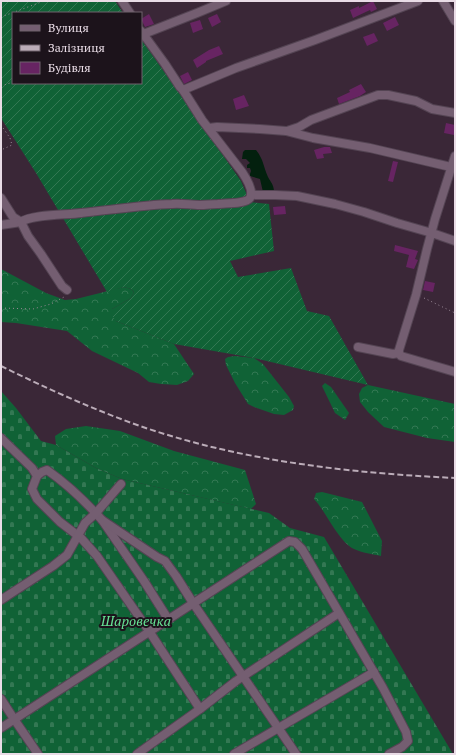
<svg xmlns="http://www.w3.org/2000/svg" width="456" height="755" font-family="'PT Serif',serif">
<defs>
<pattern id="forest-crowns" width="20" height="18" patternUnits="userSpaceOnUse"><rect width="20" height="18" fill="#106236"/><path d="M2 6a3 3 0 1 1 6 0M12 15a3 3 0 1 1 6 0" fill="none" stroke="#337853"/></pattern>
<pattern id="cemetery-stones" width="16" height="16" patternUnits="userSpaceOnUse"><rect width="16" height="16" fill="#106236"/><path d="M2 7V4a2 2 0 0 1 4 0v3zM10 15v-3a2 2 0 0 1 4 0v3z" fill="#337853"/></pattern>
<pattern id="garden-furrows" width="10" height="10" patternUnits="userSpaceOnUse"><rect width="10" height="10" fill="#106236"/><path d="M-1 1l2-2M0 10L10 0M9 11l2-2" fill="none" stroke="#337853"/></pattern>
</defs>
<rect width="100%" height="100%" fill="#3a2737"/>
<g fill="url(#forest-crowns)">
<path d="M 1,269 L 46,293 L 65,300 L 76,299 L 124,287 L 131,289 L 134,292 L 131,298 L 112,309 L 116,321 L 174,344 L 194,374 L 188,381 L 177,385 L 161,384 L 149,382 L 138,373 L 92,351 L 67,331 L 16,323 L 1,322 Z"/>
<path d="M 235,356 L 254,358 L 263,364 L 289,397 L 294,406 L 293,410 L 284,415 L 274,414 L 254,407 L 248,404 L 235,383 L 226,365 L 225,359 L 228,357 Z"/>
<path d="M 325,383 L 331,387 L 349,413 L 345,420 L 335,413 L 322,386 Z"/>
<path d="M 368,385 L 455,404 L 455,442 L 427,438 L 384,427 L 368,412 L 360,402 L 359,394 L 362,388 Z"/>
<path d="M 86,426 L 120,431 L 174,451 L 245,470 L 256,504 L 251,509 L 122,479 L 96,468 L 56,445 L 55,436 L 66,429 Z"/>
<path d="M 322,492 L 362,502 L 382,541 L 381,556 C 373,554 362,553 354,549 C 338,541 327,513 314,499 L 316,493 Z"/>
</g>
<path fill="url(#cemetery-stones)" d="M 1,391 L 16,408 L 41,441 L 56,445 L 96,468 L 122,479 L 269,513 L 290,528 L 324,537 L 453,754 L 1,754 Z"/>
<path fill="url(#garden-furrows)" d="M 1,1 L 115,1 L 123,13 L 13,13 L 13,83 L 141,83 L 141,39 L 241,181 L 250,202 L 269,204 L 274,251 L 230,261 L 238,277 L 291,268 L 307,311 L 329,316 L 368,385 L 254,358 L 174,344 L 116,321 L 111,315 L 112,309 L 131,298 L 134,292 L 131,289 L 124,287 L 107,292 L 36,173 L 1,118 Z"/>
<path fill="#03200e" d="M 245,150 L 256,150 C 264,160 263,166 268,177 C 271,183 273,183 274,191 L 263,192 L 260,179 L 250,176 L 250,174 L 251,171 L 250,168 L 247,168 L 247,165 L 250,163 L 246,159 L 242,159 L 243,152 Z"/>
<g fill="#672462">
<path d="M 373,1 L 377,9 L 371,12 L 370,10 L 353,18 L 350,10 L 359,6 L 359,8 Z"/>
<path d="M 149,14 L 154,24 L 145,27 L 141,19 Z"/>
<path d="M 217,14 L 221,22 L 212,27 L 208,18 Z"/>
<path d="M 395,17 L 399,25 L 387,31 L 383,23 Z"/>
<path d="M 200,20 L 203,29 L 193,33 L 190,23 Z"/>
<path d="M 374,33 L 378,41 L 367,46 L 363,37 Z"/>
<path d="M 219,46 L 223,54 L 206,61 L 206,62 L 197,68 L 193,60 L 209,50 Z"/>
<path d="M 188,72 L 192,80 L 184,84 L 180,76 Z"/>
<path d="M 361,84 L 366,92 L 360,96 L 339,104 L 337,98 L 350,92 L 349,90 Z"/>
<path d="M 244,95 L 249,106 L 236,110 L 233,99 Z"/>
<path d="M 446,123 L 455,125 L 454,135 L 444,133 Z"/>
<path d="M 324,147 L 330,147 L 332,153 L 323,154 L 324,158 L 317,159 L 314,150 Z"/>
<path d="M 393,161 L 398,162 L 393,182 L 388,181 Z"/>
<path d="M 285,206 L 286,214 L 274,215 L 273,207 Z"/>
<path d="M 395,245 L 418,251 L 415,259 L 418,260 L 414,269 L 406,267 L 409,255 L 394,251 Z"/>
<path d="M 425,281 L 435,283 L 433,292 L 423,290 Z"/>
</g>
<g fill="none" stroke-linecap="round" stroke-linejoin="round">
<defs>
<g id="minor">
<path d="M 122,1 L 130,13"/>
<path d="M 443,1 L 455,21"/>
<path d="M 141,35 L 197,13 L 226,1"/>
<path d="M 183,90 L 236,68 L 315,40 L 418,1"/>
<path d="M 209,128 L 217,127 L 260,129 L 286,131 L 313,138 L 370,148 L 455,168"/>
<path d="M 287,131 L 299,127 L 311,120 L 378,95 L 388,95 L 416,101 L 432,109 L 455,113"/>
<path d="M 455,156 L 435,219 L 427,249 L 416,295 L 399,350 L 399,353 L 401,356 L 455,372"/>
<path d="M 251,194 L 256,195 L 275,195 L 297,196 L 335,204 L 364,212 L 397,223 L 432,233 L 455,241"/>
<path d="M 1,198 L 13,217 L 21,222"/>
<path d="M 1,225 L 21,222"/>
<path d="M 67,290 L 62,286 L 41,254 L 28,236 L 21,222 C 32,214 67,215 81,213 C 111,210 142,205 172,204 C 181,203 190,205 200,205 C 206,205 212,204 218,204 C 225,203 246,204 250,198 C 254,191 246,178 242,172 L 202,120 L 183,90 L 180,87 L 165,64 L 141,31"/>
<path d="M 358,347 L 393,354 L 399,353"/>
<path d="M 1,438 L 32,468 L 37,476 L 32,489 L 37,499 L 60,522 L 81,538 L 97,556 L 149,631 L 200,709"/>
<path d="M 37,476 L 42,472 L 47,470 C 67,484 85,501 102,520 L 144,581 L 168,619"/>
<path d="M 102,520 L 157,557 L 165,561 L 176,576 L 193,603 L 296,754"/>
<path d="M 1,600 L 53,566 L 67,555 L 85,523 L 96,513 L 121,484"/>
<path d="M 1,699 L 14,719 L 38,754"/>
<path d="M 1,728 L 289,541 L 295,542 L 302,549 L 383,688 L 406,732 L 408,741 L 402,747 L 389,754"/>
<path d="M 137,754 L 200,709 L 236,681 L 339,613"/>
<path d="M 234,754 L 374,672"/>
</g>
</defs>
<use href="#minor" stroke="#544453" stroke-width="10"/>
<g stroke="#998996" stroke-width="1" stroke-dasharray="1 3" stroke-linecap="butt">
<path d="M 1,17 L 44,1"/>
<path d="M 1,86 L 13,82"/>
<path d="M 1,125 L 10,138 L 12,145 L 1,150"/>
<path d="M 424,298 L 455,313"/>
<path d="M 1,308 L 33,309 L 51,304 L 64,297"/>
</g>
<use href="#minor" stroke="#745e71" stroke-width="8"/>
<path stroke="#bbacb8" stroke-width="2" stroke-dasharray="6 3" stroke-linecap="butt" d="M 1,366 C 46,388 92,409 140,426 C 241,461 349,473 455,478"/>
</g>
<g text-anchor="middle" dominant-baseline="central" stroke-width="4" stroke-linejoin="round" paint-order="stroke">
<g font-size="14" font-style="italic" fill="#66e194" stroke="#1c131b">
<text x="136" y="620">Шаровечка</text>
</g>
</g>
<rect width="456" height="755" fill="none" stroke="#e9dce6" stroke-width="4"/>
<rect x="12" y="12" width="130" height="72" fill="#1c131b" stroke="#6e636c"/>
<rect x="20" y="25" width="20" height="6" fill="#745e71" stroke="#6e636c"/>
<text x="48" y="32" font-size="12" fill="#e9dce6">Вулиця</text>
<rect x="20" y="45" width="20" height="6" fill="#bbacb8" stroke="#6e636c"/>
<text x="48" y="52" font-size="12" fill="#e9dce6">Залізниця</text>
<rect x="20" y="62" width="20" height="12" fill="#672462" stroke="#6e636c"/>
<text x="48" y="72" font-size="12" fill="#e9dce6">Будівля</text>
</svg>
